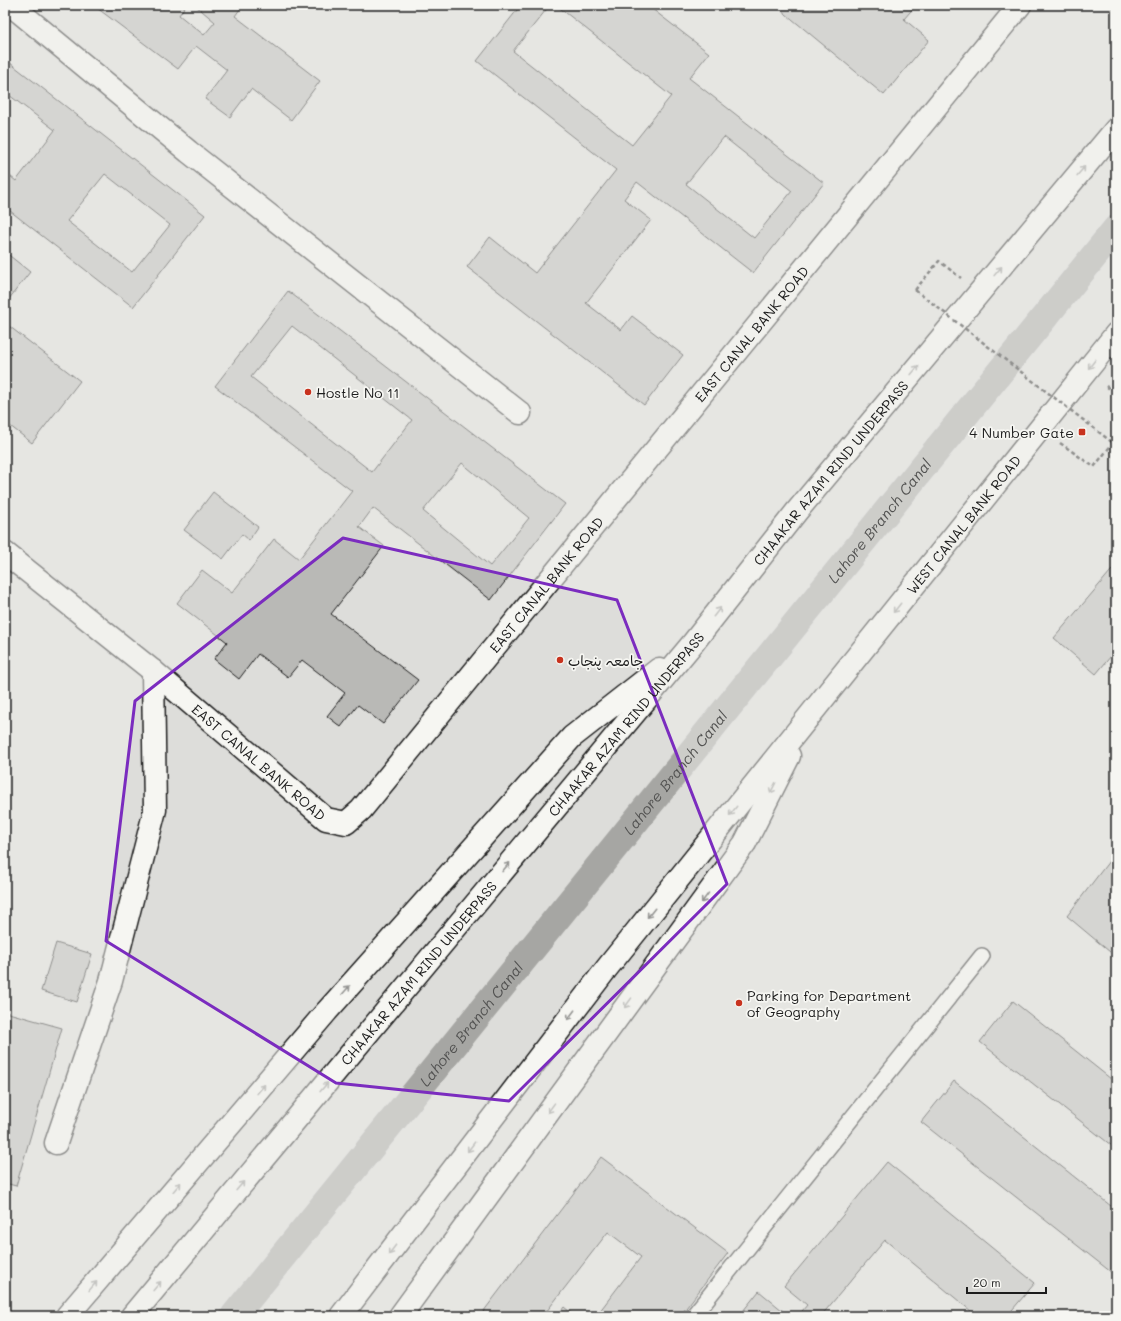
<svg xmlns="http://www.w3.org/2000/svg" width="1121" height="1321" font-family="Mali,'Playpen Sans Arabic',sans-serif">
<rect width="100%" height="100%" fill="#edede9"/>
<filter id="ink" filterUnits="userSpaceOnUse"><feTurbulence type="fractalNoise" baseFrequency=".025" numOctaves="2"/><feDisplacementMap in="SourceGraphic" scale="8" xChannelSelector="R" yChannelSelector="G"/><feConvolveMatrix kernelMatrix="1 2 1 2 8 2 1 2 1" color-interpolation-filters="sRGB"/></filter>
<g filter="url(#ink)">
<rect fill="#ddddda" x="5" y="5" width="1111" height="1311"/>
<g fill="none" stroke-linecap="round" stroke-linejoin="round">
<path stroke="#a6a6a3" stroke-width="28" id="s1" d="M 234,1316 L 1116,229"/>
</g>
<g fill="#b9b9b6" stroke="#1c1c1c" fill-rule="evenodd">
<path d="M 93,5 L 186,5 L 179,15 L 204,35 L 215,22 L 195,5 L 243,5 L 235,16 L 320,81 L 291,120 L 251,89 L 230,117 L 205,99 L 227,70 L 196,46 L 178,69 Z"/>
<path d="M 521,5 L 550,5 L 513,51 L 632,145 L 671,96 L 556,5 L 647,5 L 709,53 L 689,78 L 824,183 L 753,273 L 637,182 L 624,199 L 651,220 L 586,303 L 621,330 L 632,316 L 683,355 L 644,405 L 467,267 L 490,237 L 535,273 L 616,170 L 477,61 ZM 724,137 L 792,191 L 754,238 L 686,184 Z"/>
<path d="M 775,5 L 916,5 L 904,19 L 929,40 L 884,95 Z"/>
<path d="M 5,59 L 205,215 L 133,307 L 5,207 L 5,172 L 16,181 L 55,130 L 5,92 ZM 105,174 L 170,225 L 132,272 L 67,221 Z"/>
<path d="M 5,252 L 30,272 L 5,304 Z"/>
<path d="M 288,291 L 565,504 L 491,600 L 373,508 L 359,527 L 384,546 L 331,614 L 418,680 L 383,724 L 358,705 L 341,727 L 327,716 L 345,693 L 302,660 L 288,677 L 258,654 L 239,679 L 214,659 L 227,642 L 177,603 L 202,570 L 232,593 L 274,539 L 299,559 L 352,491 L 215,386 ZM 292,326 L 412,420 L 372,472 L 251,377 ZM 462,463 L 529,518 L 490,566 L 423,511 Z"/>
<path d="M 5,323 L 80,381 L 32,443 L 5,422 Z"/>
<path d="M 213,492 L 258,527 L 249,540 L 242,534 L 223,559 L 184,530 Z"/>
<path d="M 1116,565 L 1116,650 L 1096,674 L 1054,638 Z"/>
<path d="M 1116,852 L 1116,957 L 1067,916 Z"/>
<path d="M 56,943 L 92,954 L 77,1002 L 41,991 Z"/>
<path d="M 1013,1001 L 1116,1083 L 1116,1149 L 980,1042 Z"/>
<path d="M 5,1012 L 62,1028 L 16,1186 L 5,1183 Z"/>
<path d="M 954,1081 L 1116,1210 L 1116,1276 L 921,1122 Z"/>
<path d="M 601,1157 L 728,1253 L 680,1316 L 596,1316 L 641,1257 L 608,1232 L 543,1316 L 480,1316 Z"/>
<path d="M 887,1162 L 1035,1283 L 1007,1316 L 977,1316 L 885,1240 L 821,1316 L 798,1316 L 807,1305 L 784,1286 Z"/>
<path d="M 759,1291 L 789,1316 L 739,1316 Z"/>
<path d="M 564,1307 L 575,1316 L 557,1316 Z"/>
</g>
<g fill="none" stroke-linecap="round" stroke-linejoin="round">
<defs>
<path id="service" d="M 693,1316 L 982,956"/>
<g id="minor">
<path d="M 11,5 L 189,152 L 520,413"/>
<path id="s2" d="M 5,553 L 153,671 L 326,819 L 346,823 L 361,810 L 1020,5"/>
<path d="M 56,1143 L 111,981 L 155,810 L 153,671"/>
</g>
<g id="trunk">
<path d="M 67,1316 L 327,1011 L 572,737 L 659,669"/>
<path id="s3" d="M 132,1316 L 693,643 L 797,511 L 1116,129"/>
<path id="s4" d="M 341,1316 L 607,968 L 1116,334"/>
<path d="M 400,1316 L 745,843 L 789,756"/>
</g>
</defs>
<use href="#service" stroke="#1c1c1c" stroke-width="18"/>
<use href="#minor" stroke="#1c1c1c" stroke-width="25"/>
<use href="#trunk" stroke="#1c1c1c" stroke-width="25"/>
<g stroke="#1c1c1c" stroke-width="2.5" stroke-dasharray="4 3" stroke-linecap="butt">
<path d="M 915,290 L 939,261 L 961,278"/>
<path d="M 1106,386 L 1116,394"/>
<path d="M 1060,443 L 1094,467 L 1116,439"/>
</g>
<use href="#service" stroke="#f6f6f2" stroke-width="15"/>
<use href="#minor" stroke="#f6f6f2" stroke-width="22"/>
<use href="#trunk" stroke="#f6f6f2" stroke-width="22"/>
<path stroke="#1c1c1c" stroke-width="2.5" stroke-dasharray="4 3" stroke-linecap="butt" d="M 915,290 L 1113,443"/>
</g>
<defs><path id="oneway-shaft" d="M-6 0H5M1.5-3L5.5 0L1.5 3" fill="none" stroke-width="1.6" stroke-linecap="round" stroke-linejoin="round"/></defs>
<g stroke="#949492">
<use href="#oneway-shaft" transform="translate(1081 171) rotate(-50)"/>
<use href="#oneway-shaft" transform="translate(998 271) rotate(-50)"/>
<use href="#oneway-shaft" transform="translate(1092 364) rotate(128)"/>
<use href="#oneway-shaft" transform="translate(915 370) rotate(-50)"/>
<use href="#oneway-shaft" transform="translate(897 608) rotate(129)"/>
<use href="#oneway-shaft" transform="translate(717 612) rotate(-52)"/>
<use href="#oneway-shaft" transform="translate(773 788) rotate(117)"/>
<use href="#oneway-shaft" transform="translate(733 811) rotate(129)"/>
<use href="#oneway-shaft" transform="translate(506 867) rotate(-50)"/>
<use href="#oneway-shaft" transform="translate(705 898) rotate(126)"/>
<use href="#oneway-shaft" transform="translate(651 913) rotate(129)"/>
<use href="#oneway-shaft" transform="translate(346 990) rotate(-48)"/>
<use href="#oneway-shaft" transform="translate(628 1003) rotate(126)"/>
<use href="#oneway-shaft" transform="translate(571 1015) rotate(127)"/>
<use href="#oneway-shaft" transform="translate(324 1087) rotate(-50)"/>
<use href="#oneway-shaft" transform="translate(261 1089) rotate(-50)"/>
<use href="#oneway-shaft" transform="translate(551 1108) rotate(126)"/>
<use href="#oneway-shaft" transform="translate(471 1147) rotate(127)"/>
<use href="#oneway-shaft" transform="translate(240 1186) rotate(-50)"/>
<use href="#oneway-shaft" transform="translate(177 1187) rotate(-50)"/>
<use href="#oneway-shaft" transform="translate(392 1250) rotate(127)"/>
<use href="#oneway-shaft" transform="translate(93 1286) rotate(-50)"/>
<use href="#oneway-shaft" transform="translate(157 1286) rotate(-50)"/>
</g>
</g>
<path d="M0 0H1121V1321H0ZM 343,538 L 617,600 L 727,884 L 509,1101 L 336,1083 L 106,941 L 135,701 Z" fill="#edede9" fill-opacity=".55" fill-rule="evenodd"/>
<path fill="none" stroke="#7b2cbf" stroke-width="3" stroke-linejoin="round" d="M 343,538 L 617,600 L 727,884 L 509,1101 L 336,1083 L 106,941 L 135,701 Z"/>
<g fill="#c8321e" stroke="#f6f6f2" stroke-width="1.5">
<circle cx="308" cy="392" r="4"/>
<rect x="1078" y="428" width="8" height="8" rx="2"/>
<circle cx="560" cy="660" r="4"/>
<circle cx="739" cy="1003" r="4"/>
</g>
<g text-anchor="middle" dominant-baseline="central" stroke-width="3.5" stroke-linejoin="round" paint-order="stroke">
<g font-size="14" fill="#1c1c1c" stroke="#f6f6f2">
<text stroke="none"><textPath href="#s2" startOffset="1073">EAST CANAL BANK ROAD</textPath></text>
<text stroke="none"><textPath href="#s3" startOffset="1095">CHAAKAR AZAM RIND UNDERPASS</textPath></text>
<text stroke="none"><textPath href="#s4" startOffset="1007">WEST CANAL BANK ROAD</textPath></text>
<text stroke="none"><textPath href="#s2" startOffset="749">EAST CANAL BANK ROAD</textPath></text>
<text stroke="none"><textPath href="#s3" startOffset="771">CHAAKAR AZAM RIND UNDERPASS</textPath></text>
<text stroke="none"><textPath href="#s2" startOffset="329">EAST CANAL BANK ROAD</textPath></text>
<text stroke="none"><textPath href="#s3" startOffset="447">CHAAKAR AZAM RIND UNDERPASS</textPath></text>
</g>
<g font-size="14" fill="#1c1c1c" stroke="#f6f6f2" text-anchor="start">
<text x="316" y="392">Hostle No 11</text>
<text x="1074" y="432" text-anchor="end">4 Number Gate</text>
<text x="568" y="660">جامعہ پنجاب</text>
<text x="747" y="995">Parking for Department<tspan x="747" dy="16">of Geography</tspan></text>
</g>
<g font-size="15" font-style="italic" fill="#535352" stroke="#f6f6f2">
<text stroke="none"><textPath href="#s1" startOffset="1024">Lahore Branch Canal</textPath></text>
<text stroke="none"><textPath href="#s1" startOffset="700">Lahore Branch Canal</textPath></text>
<text stroke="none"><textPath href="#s1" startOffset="376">Lahore Branch Canal</textPath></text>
</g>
</g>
<rect width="1121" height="1321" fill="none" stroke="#f6f6f2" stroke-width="20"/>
<rect x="10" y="10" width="1101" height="1301" fill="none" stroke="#1c1c1c" stroke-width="1.5" filter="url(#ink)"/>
<path d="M967 1287v6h79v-6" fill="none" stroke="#1c1c1c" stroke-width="2"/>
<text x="973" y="1287" font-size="12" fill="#1c1c1c" stroke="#f6f6f2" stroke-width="3" paint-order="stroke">20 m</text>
</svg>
